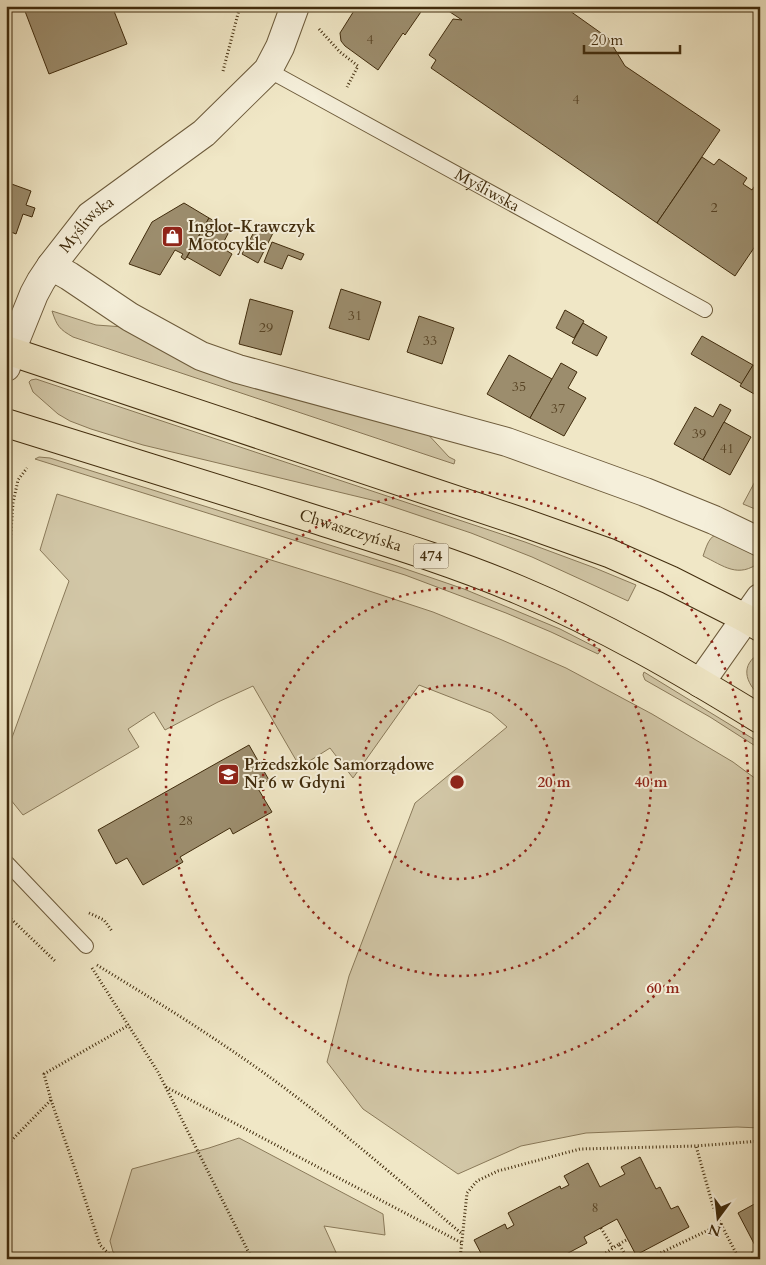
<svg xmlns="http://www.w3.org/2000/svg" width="766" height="1265" font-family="Cardo,serif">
<rect width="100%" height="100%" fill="#f0e7c6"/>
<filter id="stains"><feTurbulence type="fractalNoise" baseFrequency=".004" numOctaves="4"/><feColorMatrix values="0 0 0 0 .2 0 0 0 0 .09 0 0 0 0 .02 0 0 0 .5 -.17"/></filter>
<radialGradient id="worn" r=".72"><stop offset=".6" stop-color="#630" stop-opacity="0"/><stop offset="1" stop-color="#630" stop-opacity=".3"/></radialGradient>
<g fill="#d2c7a7" stroke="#8a7a5a">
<path d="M 52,311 L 96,325 L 124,327 L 424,430 L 449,457 L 455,460 L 454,464 L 73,337 C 59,329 57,326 52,311 Z"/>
<path d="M 36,379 L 525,542 L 595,568 L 636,585 L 628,601 L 532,557 L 471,533 L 376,501 L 143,445 L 91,429 L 70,421 L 58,414 L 33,392 L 29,382 L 31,380 Z"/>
<path d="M 39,457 L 50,458 L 397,566 L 464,589 L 560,629 L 601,650 L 598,654 L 551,632 L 506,613 L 405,575 L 35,459 Z"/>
<path d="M 760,472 L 760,511 L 743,504 Z"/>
<path d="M 57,494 L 339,581 L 433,612 L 502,640 L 566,668 L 652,714 L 733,762 L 760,782 L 760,1128 L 737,1127 L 586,1133 L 521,1146 L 458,1174 L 363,1109 L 327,1062 L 349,976 L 415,803 L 507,727 L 491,713 L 419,685 L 353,778 L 330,748 L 300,767 L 253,686 L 218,702 L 165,730 L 154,712 L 128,729 L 139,747 L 23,815 L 6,794 L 6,754 L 69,581 L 40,550 Z"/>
<path d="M 715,535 L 758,553 L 760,562 C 738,579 724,566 703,556 C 706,548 708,539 715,535 Z"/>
<path d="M 760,653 L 760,696 C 745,682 740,665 760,653 Z"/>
<path d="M 644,672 L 760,743 L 760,749 L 710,717 L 645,680 L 643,675 Z"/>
<path d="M 239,1138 L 383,1214 L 385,1235 L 324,1226 L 339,1259 L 123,1259 L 113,1252 L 110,1241 L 132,1169 L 209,1148 Z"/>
</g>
<g fill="#9c8d6d" stroke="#412c0d">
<path d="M 23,6 L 112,6 L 127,44 L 49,74 Z"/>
<path d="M 357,6 L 425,6 L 405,35 L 403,33 L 378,70 L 345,46 L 341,41 L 340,33 Z"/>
<path d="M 441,6 L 563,6 L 608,38 L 625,66 L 720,130 L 657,223 L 431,68 L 436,60 L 429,55 L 453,19 L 462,20 Z"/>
<path d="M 702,157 L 714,165 L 719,159 L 747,178 L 743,184 L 752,190 L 756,184 L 760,187 L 760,239 L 735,276 L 657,223 Z"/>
<path d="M 6,182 L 31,191 L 26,205 L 35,208 L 32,217 L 23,214 L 16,234 L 6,230 Z"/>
<path d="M 184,203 L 209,218 L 185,260 L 181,257 L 183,254 L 175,250 L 160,275 L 129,264 L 152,222 Z"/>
<path d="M 209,218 L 230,230 L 221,247 L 232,254 L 220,276 L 187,257 Z"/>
<path d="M 259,223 L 274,231 L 258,263 L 242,254 Z"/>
<path d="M 272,242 L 304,254 L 301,260 L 288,255 L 282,269 L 264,262 Z"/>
<path d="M 341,289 L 381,302 L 369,340 L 329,328 Z"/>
<path d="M 250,299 L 293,311 L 281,355 L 239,344 Z"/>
<path d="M 565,310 L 584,321 L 574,338 L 556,328 Z"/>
<path d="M 419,316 L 454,328 L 442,364 L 407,352 Z"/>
<path d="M 583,323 L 607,337 L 597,356 L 572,343 Z"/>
<path d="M 702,336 L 753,365 L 742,384 L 691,354 Z"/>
<path d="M 509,355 L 552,379 L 530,418 L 487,394 Z"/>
<path d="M 561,363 L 577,372 L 568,388 L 586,398 L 564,436 L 530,418 Z"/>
<path d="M 753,365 L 760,369 L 760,388 L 756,395 L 740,386 Z"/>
<path d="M 720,404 L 731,410 L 703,460 L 674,444 L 695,407 L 713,417 Z"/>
<path d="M 724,422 L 751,437 L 730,475 L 703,460 Z"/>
<path d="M 249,745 L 269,780 L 257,787 L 272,812 L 233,834 L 230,828 L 180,857 L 183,862 L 143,885 L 127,858 L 116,864 L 98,830 Z"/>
<path d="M 640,1157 L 656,1189 L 660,1187 L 671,1209 L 678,1206 L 689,1227 L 636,1255 L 617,1219 L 584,1237 L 587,1243 L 557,1259 L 484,1259 L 474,1240 L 505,1224 L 507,1229 L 514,1225 L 508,1213 L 560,1186 L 561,1189 L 569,1185 L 564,1176 L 588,1163 L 600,1187 L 625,1174 L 621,1167 Z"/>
<path d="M 760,1201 L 760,1255 L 738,1213 Z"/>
</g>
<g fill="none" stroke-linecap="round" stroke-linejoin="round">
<defs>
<g id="service">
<path id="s1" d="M 268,70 L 705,310"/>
<path d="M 6,862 L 86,946"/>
</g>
<g id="minor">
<path d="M 51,266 L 69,276 L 130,317 L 201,356 L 238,369 L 507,442 L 645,492 L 714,520 L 760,542"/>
<path id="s2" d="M 6,367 L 11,351 L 34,294 L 41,281 L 51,266 L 90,216 L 204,133 L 268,70 L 280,47 L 295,6"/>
<path d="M 700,683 L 760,598"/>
</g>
<g id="primary">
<path d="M 6,350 L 519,521 L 609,553 L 670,580 L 745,618 L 760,627"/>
<path id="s3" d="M 6,423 C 102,453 199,483 295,513 C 370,537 446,559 519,590 C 603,625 682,671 760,719"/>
</g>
</defs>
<use href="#service" stroke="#6d5b3b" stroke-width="16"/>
<use href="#minor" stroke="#6d5b3b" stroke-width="30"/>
<use href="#primary" stroke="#412c0d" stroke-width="30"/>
<g stroke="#412c0d" stroke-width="3" stroke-dasharray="1 2.5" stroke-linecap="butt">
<path d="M 319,29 L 340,52 L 358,66 L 347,87"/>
<path d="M 223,71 L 240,6"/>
<path d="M 6,601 L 8,587 L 10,546 L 13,503 L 18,480 L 27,468"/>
<path d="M 89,913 L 104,920 L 112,931"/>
<path d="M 6,914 L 56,962"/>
<path d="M 97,965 C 139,991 181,1016 222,1044 C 307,1100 385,1168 462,1234"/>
<path d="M 92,968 L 158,1072 L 252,1259"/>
<path d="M 166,1087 L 462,1243"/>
<path d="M 51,1100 L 76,1172 L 100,1245 L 114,1259"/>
<path d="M 6,1146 L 51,1100 L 44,1074 L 129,1025"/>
<path d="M 721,1224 L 739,1259"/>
<path d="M 601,1228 L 613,1248"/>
<path d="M 619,1244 L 628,1239"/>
<path d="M 460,1259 L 467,1193 L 477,1181 L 498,1171 L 580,1149 L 696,1146 L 760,1141"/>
<path d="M 597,1259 L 619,1244 L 628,1259"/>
<path d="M 648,1259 L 721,1224 L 713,1206 L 696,1146"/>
<path d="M 743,1259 L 757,1250"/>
</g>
<use href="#service" stroke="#f5efda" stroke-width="14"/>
<use href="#minor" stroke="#f5efda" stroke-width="28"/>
<use href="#primary" stroke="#f0e7c6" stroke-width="28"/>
</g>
<g fill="none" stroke="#8f2418" stroke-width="2.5" stroke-dasharray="2.5 5">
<circle cx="457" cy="782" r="97"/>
<circle cx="457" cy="782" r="194"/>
<circle cx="457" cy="782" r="291"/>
</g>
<defs>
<symbol id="shop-square" viewBox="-11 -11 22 22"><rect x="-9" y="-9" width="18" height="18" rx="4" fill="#8f2418" stroke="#f5efda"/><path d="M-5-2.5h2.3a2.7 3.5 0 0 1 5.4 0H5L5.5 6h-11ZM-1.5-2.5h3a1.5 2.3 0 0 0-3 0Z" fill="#fff"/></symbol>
<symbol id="school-square" viewBox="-11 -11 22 22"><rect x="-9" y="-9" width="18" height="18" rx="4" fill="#8f2418" stroke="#f5efda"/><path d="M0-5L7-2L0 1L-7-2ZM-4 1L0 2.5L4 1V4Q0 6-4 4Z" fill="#fff"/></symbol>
</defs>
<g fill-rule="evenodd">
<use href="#shop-square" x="160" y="224" width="25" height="25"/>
<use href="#school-square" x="216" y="762" width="25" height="25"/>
</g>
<g text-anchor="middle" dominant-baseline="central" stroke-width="4" stroke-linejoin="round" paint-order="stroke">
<g font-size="14" fill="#584425">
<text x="370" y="39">4</text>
<text x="576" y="99">4</text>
<text x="714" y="207">2</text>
<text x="355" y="315">31</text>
<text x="266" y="327">29</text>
<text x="430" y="340">33</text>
<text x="519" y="386">35</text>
<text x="558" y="408">37</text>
<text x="699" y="433">39</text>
<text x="727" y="448">41</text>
<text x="186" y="820">28</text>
<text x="595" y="1207">8</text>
</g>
<rect fill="#f5efda" stroke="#77664a" stroke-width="1" x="413.5" y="543.5" width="35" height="25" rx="4"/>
<g font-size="15" font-weight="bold" fill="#412c0d">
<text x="431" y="556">474</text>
</g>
<g font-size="16" fill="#412c0d" stroke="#f5efda">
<text stroke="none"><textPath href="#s1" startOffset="250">Myśliwska</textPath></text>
<text stroke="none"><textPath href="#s2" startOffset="166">Myśliwska</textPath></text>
<text stroke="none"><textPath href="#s3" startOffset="361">Chwaszczyńska</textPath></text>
</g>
<g font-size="16" font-weight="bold" fill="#412c0d" stroke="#f5efda" text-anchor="start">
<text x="188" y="227">Inglot-Krawczyk<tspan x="188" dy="18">Motocykle</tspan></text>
<text x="244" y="765">Przedszkole Samorządowe<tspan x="244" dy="18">Nr 6 w Gdyni</tspan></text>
</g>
</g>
<circle cx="457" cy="782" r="8" fill="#8f2418" stroke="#f5efda" stroke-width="2.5"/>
<g font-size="15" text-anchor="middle" font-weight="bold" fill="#8f2418" stroke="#f5efda" stroke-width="4" stroke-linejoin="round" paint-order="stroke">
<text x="554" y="787">20 m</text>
<text x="651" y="787">40 m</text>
<text x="663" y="993">60 m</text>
</g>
<rect width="766" height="1265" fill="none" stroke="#f0e7c6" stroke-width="25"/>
<rect x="8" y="8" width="751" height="1250" fill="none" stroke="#412c0d" stroke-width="2.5"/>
<rect x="12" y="12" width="741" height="1240" fill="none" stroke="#412c0d"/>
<g transform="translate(718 1218) rotate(195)" stroke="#f5efda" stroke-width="4" paint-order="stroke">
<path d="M0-4L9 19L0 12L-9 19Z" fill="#412c0d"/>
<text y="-8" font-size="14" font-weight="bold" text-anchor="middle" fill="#412c0d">N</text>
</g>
<path d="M584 45v8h96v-8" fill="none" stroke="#412c0d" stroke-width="2.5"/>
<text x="591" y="45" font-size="15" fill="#412c0d" stroke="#f5efda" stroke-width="4" paint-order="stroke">20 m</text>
<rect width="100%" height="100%" filter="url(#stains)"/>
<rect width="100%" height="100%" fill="url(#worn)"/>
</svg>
